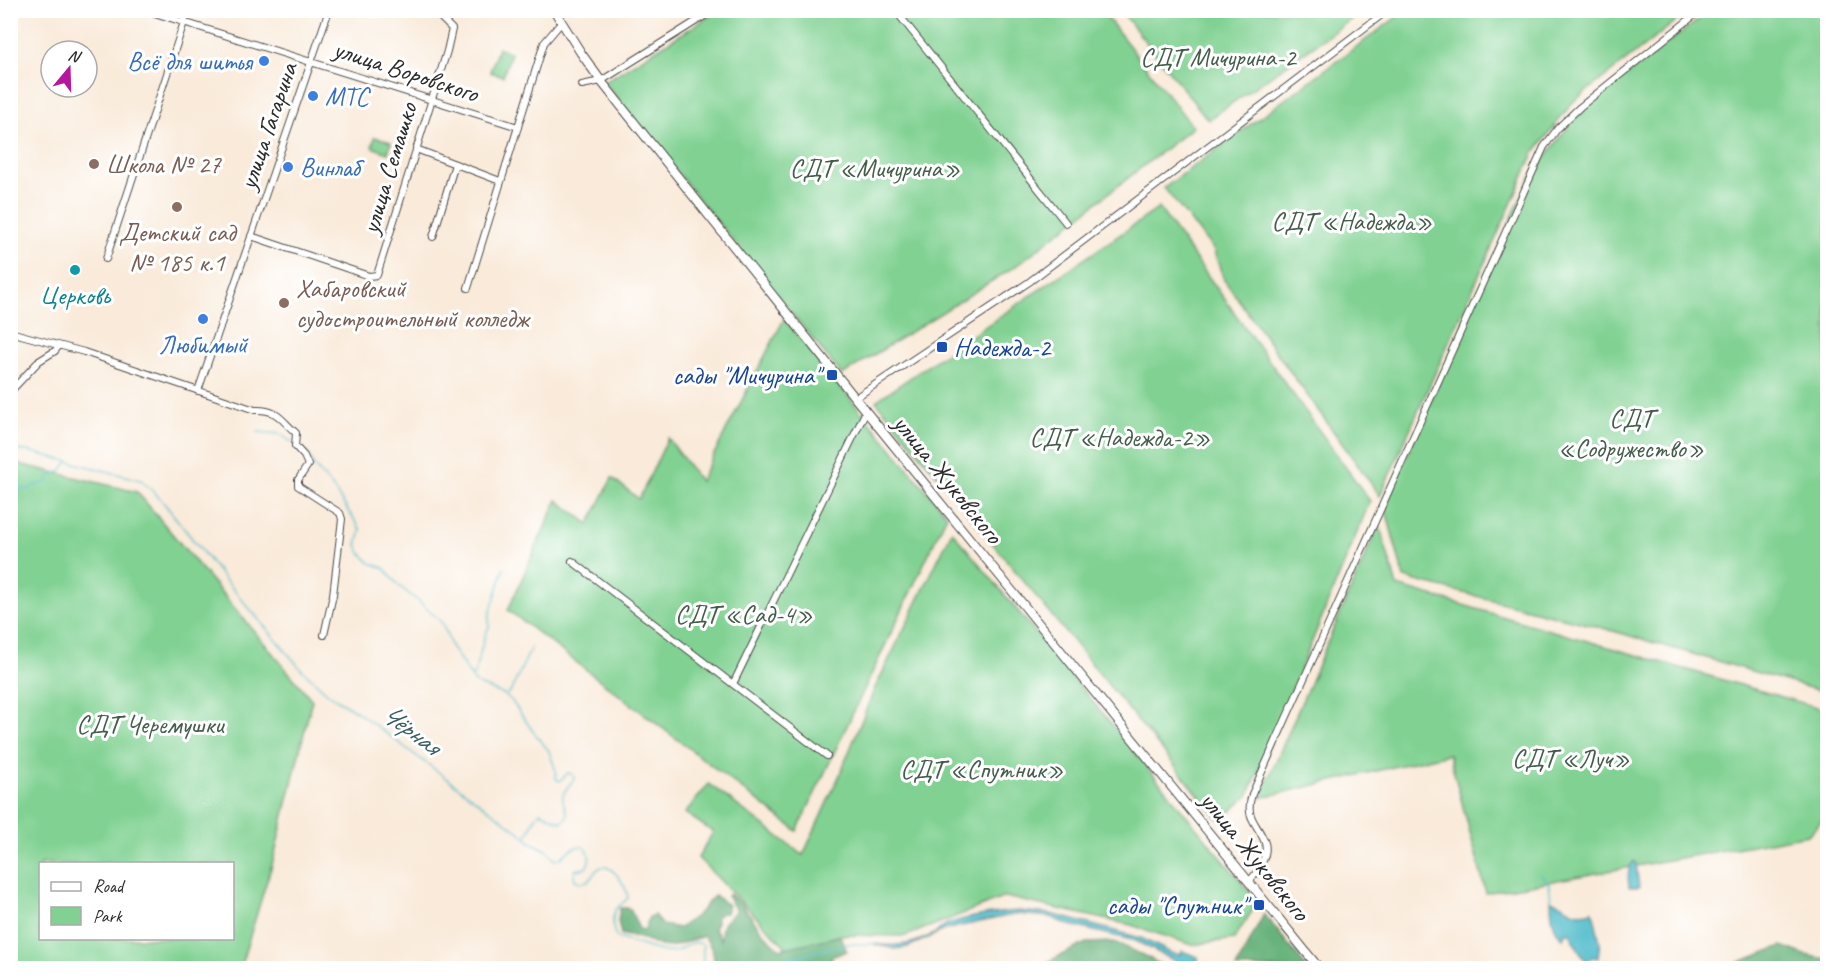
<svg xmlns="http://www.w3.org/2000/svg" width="1838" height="979" font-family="Caveat,sans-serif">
<rect width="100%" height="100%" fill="#fff"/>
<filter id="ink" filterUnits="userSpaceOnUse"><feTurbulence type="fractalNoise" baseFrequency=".0167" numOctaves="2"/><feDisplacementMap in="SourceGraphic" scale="12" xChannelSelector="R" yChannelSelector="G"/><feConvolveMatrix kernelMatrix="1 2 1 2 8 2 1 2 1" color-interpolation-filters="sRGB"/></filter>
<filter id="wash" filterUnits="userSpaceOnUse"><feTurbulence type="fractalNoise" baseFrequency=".008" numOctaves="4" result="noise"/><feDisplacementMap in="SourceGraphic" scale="24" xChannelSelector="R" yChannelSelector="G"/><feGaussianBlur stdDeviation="1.35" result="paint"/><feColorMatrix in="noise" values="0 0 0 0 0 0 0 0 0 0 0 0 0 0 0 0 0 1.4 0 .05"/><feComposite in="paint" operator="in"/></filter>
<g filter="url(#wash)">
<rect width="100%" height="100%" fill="#f9ead9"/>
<g fill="#80d192" stroke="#567e5e" stroke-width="1.5" fill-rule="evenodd">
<path d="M 718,11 L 1102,11 L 1193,127 L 1016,266 L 842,375 L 604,82 Z"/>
<path d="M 1121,11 L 1363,11 L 1208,120 Z"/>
<path d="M 1405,11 L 1689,11 L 1573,102 L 1534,153 L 1380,496 L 1224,280 L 1213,249 L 1164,188 Z"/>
<path d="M 1710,11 L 1827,11 L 1827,693 L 1599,627 L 1404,578 L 1385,507 L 1467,316 L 1530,178 L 1573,120 L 1591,102 Z"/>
<path d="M 498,48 L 511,53 L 503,76 L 490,72 Z"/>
<path d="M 375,137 L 391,142 L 388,153 L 372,147 Z"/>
<path d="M 1159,208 L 1370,501 L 1248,796 L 1220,821 L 876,401 Z"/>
<path d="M 784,319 L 947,515 L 797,831 L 508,610 L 557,500 L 589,524 L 612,478 L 639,499 L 668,438 L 700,481 Z"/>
<path d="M 11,462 L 137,492 L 312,700 L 273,861 L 240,968 L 11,968 ZM 40,864 L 232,864 L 232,938 L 40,938 Z"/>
<path d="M 1379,524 L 1397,586 L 1827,710 L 1827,815 L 1808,835 L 1486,893 L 1449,754 L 1260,798 Z"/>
<path d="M 952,531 L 1258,902 L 1234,939 L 1192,945 L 1131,925 L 1005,897 L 906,936 L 840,935 L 790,951 L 698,858 L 713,832 L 685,813 L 709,784 L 803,855 L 840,774 L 874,690 Z"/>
</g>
<g fill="#68b37c" stroke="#4a6f54" stroke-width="1.5">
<path d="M 730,894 L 742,905 L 764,934 L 780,949 L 840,936 L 847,951 L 831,957 L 833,963 L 832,968 L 713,968 C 716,957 711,945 704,936 L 671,947 L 661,946 L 644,939 L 621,934 L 618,921 L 620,908 L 628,908 L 631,911 L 639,929 L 645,930 L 649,917 L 654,915 L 662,925 L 680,928 C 686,923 691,919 697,915 C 704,909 707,901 715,896 L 728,905 L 726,913 L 721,913 L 716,917 L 717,922 L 714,928 L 721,940 C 721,924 722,923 735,912 L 735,908 L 727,896 Z"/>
<path d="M 1264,914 L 1307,968 L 1236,968 Z"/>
<path d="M 1114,942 L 1149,958 L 1166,968 L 1027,968 L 1035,968 L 1086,943 Z"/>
<path d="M 1782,946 L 1805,955 L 1827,959 L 1827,968 L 1723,968 Z"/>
</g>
<g fill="#50bcca" stroke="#3e747a" stroke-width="1.5">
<path d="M 1634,861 L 1636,864 L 1639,887 L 1629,887 C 1628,878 1627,868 1634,861 Z"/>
<path d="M 1551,900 C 1570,906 1570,917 1593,911 L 1600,942 L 1598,958 L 1592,957 L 1586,961 L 1573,941 L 1571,933 L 1565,933 L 1563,938 C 1552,930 1551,913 1551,900 Z"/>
<path d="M 1018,911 L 1051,914 L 1141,938 L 1171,953 L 1181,955 L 1182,951 L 1198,957 L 1199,968 L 1182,968 L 1181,964 L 1136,941 L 1066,924 L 1050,917 L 1017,914 L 947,929 L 908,947 L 895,949 L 873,944 C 898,947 915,945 937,932 C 941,929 943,925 948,924 C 970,916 995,913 1018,911 Z"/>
</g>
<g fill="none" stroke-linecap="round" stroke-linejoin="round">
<g stroke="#50bcca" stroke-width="1.5">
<path d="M 258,432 L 280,434 L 293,443"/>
<path d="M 300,447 L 307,452 L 314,466 L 333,488 L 361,530 L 357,545 L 361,553 L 370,563 L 384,568 L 399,586 L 422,604 L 442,623 L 452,648 L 474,681 L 479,685 L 505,695 L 511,700 L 532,730 L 549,751 L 556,771 L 556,779 L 560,781 L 568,773 L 573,774 L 574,779 C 571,784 565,789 563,795 C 560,806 575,815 561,822 L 541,812 C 533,817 531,830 526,837"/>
<path d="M 10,450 L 28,451 L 141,480 L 159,497 L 221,575 L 301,669 L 331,696 L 356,711 L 526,837 L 530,842 L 547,850 L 555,860 C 564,859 565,852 572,849 C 586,841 594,854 586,868 L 575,870 L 574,875 L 575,880 C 594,888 591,869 602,867 C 614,865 627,888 628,898 C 624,902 620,905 616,909 C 611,917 612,932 618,938 C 631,941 661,954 671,952 C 683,951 691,937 703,945 L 703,968"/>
<path d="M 10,489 L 18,493 L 23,488 L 29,490 L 33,486 L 48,482 L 48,477 L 61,471 L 68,461"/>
<path d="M 471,676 L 474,675 L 485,635 L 489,627 L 489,617 L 504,568"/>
<path d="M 507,694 L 511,691 L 531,648"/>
<path d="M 1541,875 L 1549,883 L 1551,900"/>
<path d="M 787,955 L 793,957 L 847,944 L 873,944"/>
</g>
</g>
</g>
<g filter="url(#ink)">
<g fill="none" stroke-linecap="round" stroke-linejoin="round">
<defs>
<g id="minor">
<path d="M 145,10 L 518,127"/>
<path d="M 895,10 L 1066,223"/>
<path d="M 582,85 L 601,81 L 714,10"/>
<path d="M 416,149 L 500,181"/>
<path d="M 251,236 L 369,276 L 377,275 L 447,51 L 452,29 L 433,10"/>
<path d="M 433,237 L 455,164"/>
<path d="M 106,259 L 188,10"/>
<path d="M 468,288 L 544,43 L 561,23"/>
<path d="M 10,332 L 84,352 L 255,410 C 278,409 281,420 296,433 L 295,446 L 304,456 L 308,465 L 298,480 L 298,486 L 340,513 L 342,519 L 333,595 L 324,635"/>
<path d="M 198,391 L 329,10"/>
<path d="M 10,392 L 39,361 L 55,351 L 59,346"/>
<path d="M 855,398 L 1029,282 L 1388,10"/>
<path d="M 572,561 L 827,756"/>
<path d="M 733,684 L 866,411"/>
<path d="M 1249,882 C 1257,873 1269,856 1265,843 C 1258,823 1244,819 1252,794 L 1544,147 L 1558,128 L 1580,107 L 1701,10"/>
</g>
<path id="major" d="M 554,10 L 581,53 L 601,81 L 855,398 L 1319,968"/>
</defs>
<use href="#minor" stroke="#4a4845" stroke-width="8"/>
<use href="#major" stroke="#4a4845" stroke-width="10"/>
<use href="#minor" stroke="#fff" stroke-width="6"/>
<use href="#major" stroke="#fff" stroke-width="8"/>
</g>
</g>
<g fill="#3f7fe0" stroke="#fff" stroke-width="2">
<circle cx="264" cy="61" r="6"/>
<circle cx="313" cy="96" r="6"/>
<circle cx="288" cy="167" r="6"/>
<circle cx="203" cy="319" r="6"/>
</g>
<g fill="#8d6e63" stroke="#fff" stroke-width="2">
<circle cx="94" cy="164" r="6"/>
<circle cx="177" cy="207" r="6"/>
<circle cx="284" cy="303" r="6"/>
</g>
<circle fill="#0f9aa8" stroke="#fff" stroke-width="2" cx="75" cy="270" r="6"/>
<g fill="#1a4fb4" stroke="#fff" stroke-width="2">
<rect x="936" y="341" width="12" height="12" rx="3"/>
<rect x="826" y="369" width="12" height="12" rx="3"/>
<rect x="1253" y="899" width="12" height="12" rx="3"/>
</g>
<g text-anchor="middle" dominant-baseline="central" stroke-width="6" stroke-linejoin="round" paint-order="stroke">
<g font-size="26" fill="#445d4a" stroke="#fff">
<text x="1218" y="57">СДТ Мичурина-2</text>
<text x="875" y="168">СДТ «Мичурина»</text>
<text x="1352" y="221">СДТ «Надежда»</text>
<text x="1631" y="418">СДТ<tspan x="1631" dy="30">«Содружество»</tspan></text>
<text x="1120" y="437">СДТ «Надежда-2»</text>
<text x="744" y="614">СДТ «Сад-4»</text>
<text x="150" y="724">СДТ Черемушки</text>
<text x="1571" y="758">СДТ «Луч»</text>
<text x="982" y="769">СДТ «Спутник»</text>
</g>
<g font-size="26" fill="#366cbe" stroke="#fff" text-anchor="start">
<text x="252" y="61" text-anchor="end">Всё для шитья</text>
<text x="325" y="96">МТС</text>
<text x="300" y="167">Винлаб</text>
<text x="203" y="344" text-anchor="middle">Любимый</text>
</g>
<g font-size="26" fill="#2b2b2b" stroke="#fff">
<text transform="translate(406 71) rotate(18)">улица Воровского</text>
<text transform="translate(268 126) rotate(-71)">улица Гагарина</text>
<text transform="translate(389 168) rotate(-73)">улица Семашко</text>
<text transform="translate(948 479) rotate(51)">улица Жуковского</text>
<text transform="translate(1255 856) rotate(51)">улица Жуковского</text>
</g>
<g font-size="26" fill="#785e54" stroke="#fff" text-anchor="start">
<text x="106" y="164">Школа № 27</text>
<text x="177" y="232" text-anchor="middle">Детский сад<tspan x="177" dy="30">№ 185 к.1</tspan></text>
<text x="296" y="288">Хабаровский<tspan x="296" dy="30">судостроительный колледж</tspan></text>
</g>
<g font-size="26" fill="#0d838f" stroke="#fff">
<text x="75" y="295">Церковь</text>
</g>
<g font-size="26" fill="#164399" stroke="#fff" text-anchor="end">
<text x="954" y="347" text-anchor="start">Надежда-2</text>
<text x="820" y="375">сады "Мичурина"</text>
<text x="1247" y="905">сады "Спутник"</text>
</g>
<g font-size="27" font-style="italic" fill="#385e63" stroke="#fff">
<text transform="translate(411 729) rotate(37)">Чёрная</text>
</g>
</g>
<rect width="1838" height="979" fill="none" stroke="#fff" stroke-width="36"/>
<rect x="39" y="862" width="195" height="78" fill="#ffffff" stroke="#aaaaaa" stroke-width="1.5"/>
<rect x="51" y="882" width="30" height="9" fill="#ffffff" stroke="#aaaaaa" stroke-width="1.5"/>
<text x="93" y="892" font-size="18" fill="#2b2b2b">Road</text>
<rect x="51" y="907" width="30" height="18" fill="#80d192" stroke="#aaaaaa" stroke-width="1.5"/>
<text x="93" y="922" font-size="18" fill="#2b2b2b">Park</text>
<g transform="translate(69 69) rotate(19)"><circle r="28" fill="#ffffff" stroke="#aaaaaa" stroke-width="1.5"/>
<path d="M0-4.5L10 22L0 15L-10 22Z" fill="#b5179e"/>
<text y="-9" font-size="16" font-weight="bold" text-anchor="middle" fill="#2b2b2b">N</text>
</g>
</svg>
